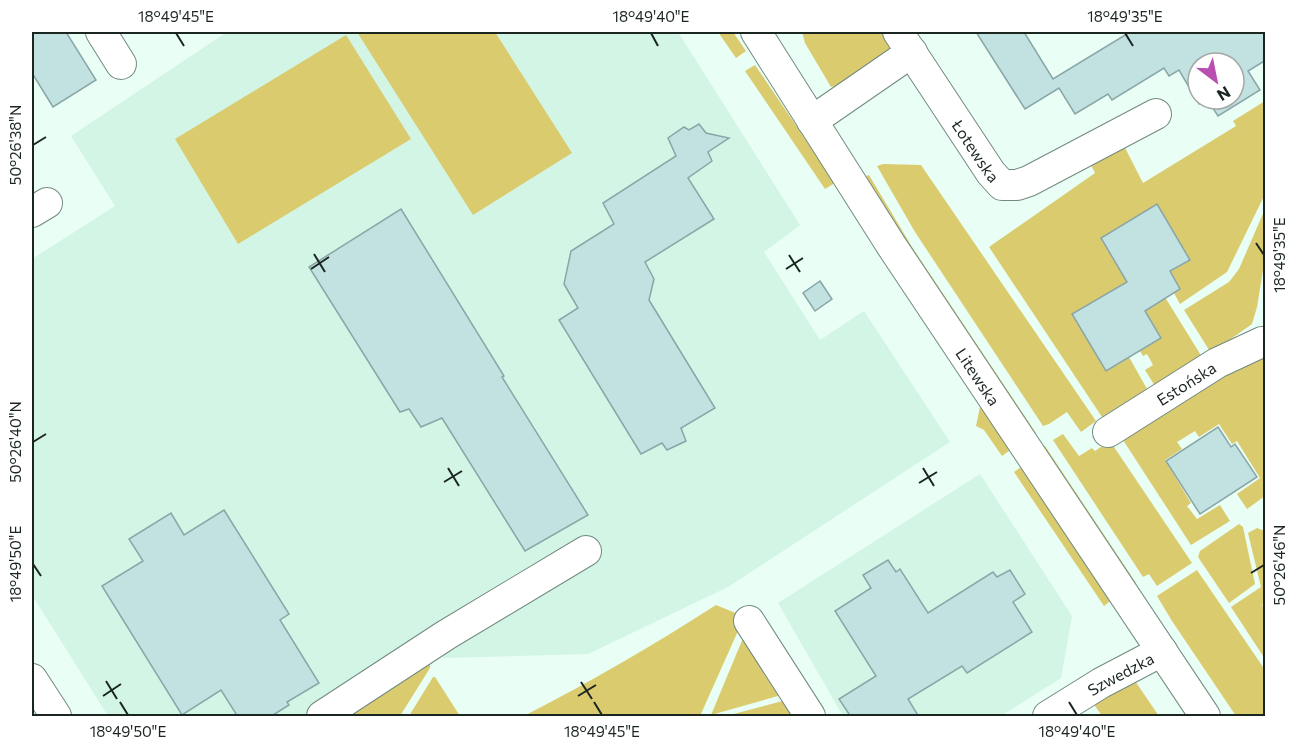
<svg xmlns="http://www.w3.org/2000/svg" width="1297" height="748" font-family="Commissioner,sans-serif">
<rect width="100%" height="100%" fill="#e9fef4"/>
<g fill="#d2f5e5">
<path d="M 227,32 L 678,32 L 800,225 L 764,252 L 820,340 L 864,311 L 950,442 L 728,587 L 588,654 L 444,658 L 429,637 L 304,716 L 108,716 L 32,595 L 32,259 L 115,206 L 71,136 Z"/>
<path d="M 980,474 L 1072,616 L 1061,678 L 1001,716 L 843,716 L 778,603 Z"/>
</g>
<g fill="#dbcb6f">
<path d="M 357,32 L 495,32 L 572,153 L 473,215 Z"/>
<path d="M 718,32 L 733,32 L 746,51 L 736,58 Z"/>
<path d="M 802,32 L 884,32 L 890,43 L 889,51 L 879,60 L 836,86 L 831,87 L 805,43 Z"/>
<path d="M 346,35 L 411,139 L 238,244 L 175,139 Z"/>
<path d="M 755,65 L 835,183 L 825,189 L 745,71 Z"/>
<path d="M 1265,101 L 1265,194 L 1227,272 L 1180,304 L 1174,293 L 1180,289 L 1174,278 L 1166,274 L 1190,260 L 1157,204 L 1101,238 L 1127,282 L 1073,314 L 1106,371 L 1129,357 L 1147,389 L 1102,417 L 989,247 L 1095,173 L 1088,159 L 1121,140 L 1143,183 L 1236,126 L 1233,121 Z"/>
<path d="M 883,164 L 921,165 L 1096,421 L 1081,432 L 1067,412 L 1049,424 L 1043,426 L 915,232 L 877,166 Z"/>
<path d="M 869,175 L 912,247 L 1036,433 L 1032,435 L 895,225 L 866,176 Z"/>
<path d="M 1265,209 L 1265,258 L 1257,307 L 1252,324 L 1211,353 L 1184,310 L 1229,282 L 1239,269 Z"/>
<path d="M 1155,281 L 1202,357 L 1155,386 L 1145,370 L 1153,365 L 1147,354 L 1143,356 L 1140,351 L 1161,337 L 1135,293 Z"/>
<path d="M 1259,352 L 1265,363 L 1265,496 L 1247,509 L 1237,494 L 1260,478 L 1237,441 L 1232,444 L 1219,424 L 1199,437 L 1195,431 L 1177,442 L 1182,449 L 1165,460 L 1191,503 L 1187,506 L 1197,519 L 1220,505 L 1230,521 L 1191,545 L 1123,440 Z"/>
<path d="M 981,402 L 1013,448 L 1002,456 L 984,430 L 976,426 Z"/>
<path d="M 1063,434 L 1079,456 L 1092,448 L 1095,451 L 1110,441 L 1192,563 L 1157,586 L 1149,574 L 1143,577 L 1053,440 Z"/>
<path d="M 1045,446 L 1136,583 L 1132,585 L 1041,449 Z"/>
<path d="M 1024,465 L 1114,598 L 1104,606 L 1014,472 Z"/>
<path d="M 1239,524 L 1243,527 L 1255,584 L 1229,603 L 1198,557 L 1200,551 Z"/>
<path d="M 1257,528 L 1265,531 L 1265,603 L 1262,605 L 1265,611 L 1265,659 L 1231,607 L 1261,587 L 1248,533 Z"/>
<path d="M 1197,570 L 1265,670 L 1265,716 L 1236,716 L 1172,621 L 1157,596 Z"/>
<path d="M 716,605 L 738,614 L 742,622 L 700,716 L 524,716 C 590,682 654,645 716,605 Z"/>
<path d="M 746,631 L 785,694 L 711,715 Z"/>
<path d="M 430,651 L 430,668 L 400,716 L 339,716 Z"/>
<path d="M 433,677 L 435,677 L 460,716 L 409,716 Z"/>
<path d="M 1135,681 L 1159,716 L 1102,716 L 1093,703 Z"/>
<path d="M 790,699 L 801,716 L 726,716 Z"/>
</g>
<g fill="#c2e1e1" stroke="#89a6a7" stroke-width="1.5">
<path d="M 32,32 L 66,32 L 96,80 L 53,107 L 32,73 Z"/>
<path d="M 976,32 L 1024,32 L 1053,79 L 1130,32 L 1266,32 L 1266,60 L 1248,71 L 1260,90 L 1218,116 L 1207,99 L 1234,99 L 1234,63 L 1198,63 L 1198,99 L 1207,99 L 1199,104 L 1179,70 L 1169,76 L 1164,68 L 1112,100 L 1108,94 L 1075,114 L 1059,88 L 1025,109 Z"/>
<path d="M 699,124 L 706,133 L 729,138 L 708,152 L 712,161 L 688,178 L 714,219 L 645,262 L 654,279 L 649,300 L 715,408 L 681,428 L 686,441 L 667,450 L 662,443 L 641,454 L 559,320 L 578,308 L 564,284 L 571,251 L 614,224 L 603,203 L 676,156 L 668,138 L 684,127 L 689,130 Z"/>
<path d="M 1157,204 L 1190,260 L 1170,271 L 1180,289 L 1145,311 L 1161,338 L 1106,371 L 1072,314 L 1127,282 L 1101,238 Z"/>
<path d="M 401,209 L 504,376 L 502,377 L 588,515 L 525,551 L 442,418 L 421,427 L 409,409 L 400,412 L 309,267 Z"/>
<path d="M 820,281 L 832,299 L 815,311 L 803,293 Z"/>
<path d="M 1218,427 L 1231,447 L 1235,444 L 1257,477 L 1200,514 L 1166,461 Z"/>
<path d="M 224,510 L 289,614 L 280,620 L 319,683 L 287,702 L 289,705 L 270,717 L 238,717 L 221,690 L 182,715 L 102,586 L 143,561 L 129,539 L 171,513 L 184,535 Z"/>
<path d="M 888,560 L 896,572 L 900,569 L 928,613 L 993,572 L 997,577 L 1010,570 L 1025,594 L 1013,602 L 1032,632 L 967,673 L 962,666 L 908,699 L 919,717 L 851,717 L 839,699 L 876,676 L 835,611 L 871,588 L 863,575 Z"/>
</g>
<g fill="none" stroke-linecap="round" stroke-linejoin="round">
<defs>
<g id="minor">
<path d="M 101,32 L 121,64"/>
<path id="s1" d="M 756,32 L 891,245 L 1205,716"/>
<path id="s2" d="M 898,32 L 991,173 L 1002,185 L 1017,185 L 1029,181 L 1156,114"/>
<path d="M 812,121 L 912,52"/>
<path d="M 32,212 L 47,203"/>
<path id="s3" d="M 1108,432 L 1217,363 L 1262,342 L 1266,342"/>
<path d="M 749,621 L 810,716"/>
<path d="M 32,679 L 56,716"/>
<path d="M 322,716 L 446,635 L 586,551"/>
<path id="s4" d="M 1048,716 L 1101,683 L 1162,651"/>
</g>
</defs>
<use href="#minor" stroke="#728a7f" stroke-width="32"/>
<use href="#minor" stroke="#fff" stroke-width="30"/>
</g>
<path fill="none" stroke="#1c2621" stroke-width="2" d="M 176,33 L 184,46M 651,33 L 658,46M 1125,33 L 1133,46M 33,145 L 46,137M 1256,243 L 1264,255M 314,254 L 325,272M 789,255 L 800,272M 311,269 L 329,257M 786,269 L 803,258M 33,442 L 46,434M 448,468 L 459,486M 923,468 L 934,486M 444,482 L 462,471M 919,483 L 937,472M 33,564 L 41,576M 1251,573 L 1264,565M 106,681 L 117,699M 581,682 L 592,699M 103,696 L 121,684M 578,696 L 596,685M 120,702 L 128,715M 594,702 L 602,715M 1069,702 L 1077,715"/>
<g text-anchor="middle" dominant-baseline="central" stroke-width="4.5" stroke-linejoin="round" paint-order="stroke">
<g font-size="16" fill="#1c2621" stroke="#fff">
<text stroke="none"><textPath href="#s2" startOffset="142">Łotewska</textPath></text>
<text stroke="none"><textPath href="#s1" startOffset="410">Litewska</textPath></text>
<text stroke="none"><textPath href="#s3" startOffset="92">Estońska</textPath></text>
<text stroke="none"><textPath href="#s4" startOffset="84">Szwedzka</textPath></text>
</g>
</g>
<rect width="1297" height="748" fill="none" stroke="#ffffff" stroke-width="66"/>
<g transform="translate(1216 81) rotate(148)"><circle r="28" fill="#ffffff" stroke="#a4a8a6" stroke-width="1.5"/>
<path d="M0-4.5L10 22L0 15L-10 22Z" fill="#b84eb0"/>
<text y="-9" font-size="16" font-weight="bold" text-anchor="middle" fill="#1c2621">N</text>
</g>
<rect x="33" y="33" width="1231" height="682" fill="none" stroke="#1c2621" stroke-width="2"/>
<g font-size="15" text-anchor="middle" fill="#1c2621">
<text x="176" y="22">18°49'45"E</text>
<text x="651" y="22">18°49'40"E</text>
<text x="1125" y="22">18°49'35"E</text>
<text transform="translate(16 145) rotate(-90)" y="5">50°26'38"N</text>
<text transform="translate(1280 255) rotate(-90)" y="5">18°49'35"E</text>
<text transform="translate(16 442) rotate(-90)" y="5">50°26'40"N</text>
<text transform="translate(16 564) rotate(-90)" y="5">18°49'50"E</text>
<text transform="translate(1280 565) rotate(-90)" y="5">50°26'46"N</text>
<text x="128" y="737">18°49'50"E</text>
<text x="602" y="737">18°49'45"E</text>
<text x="1077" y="737">18°49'40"E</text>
</g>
</svg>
